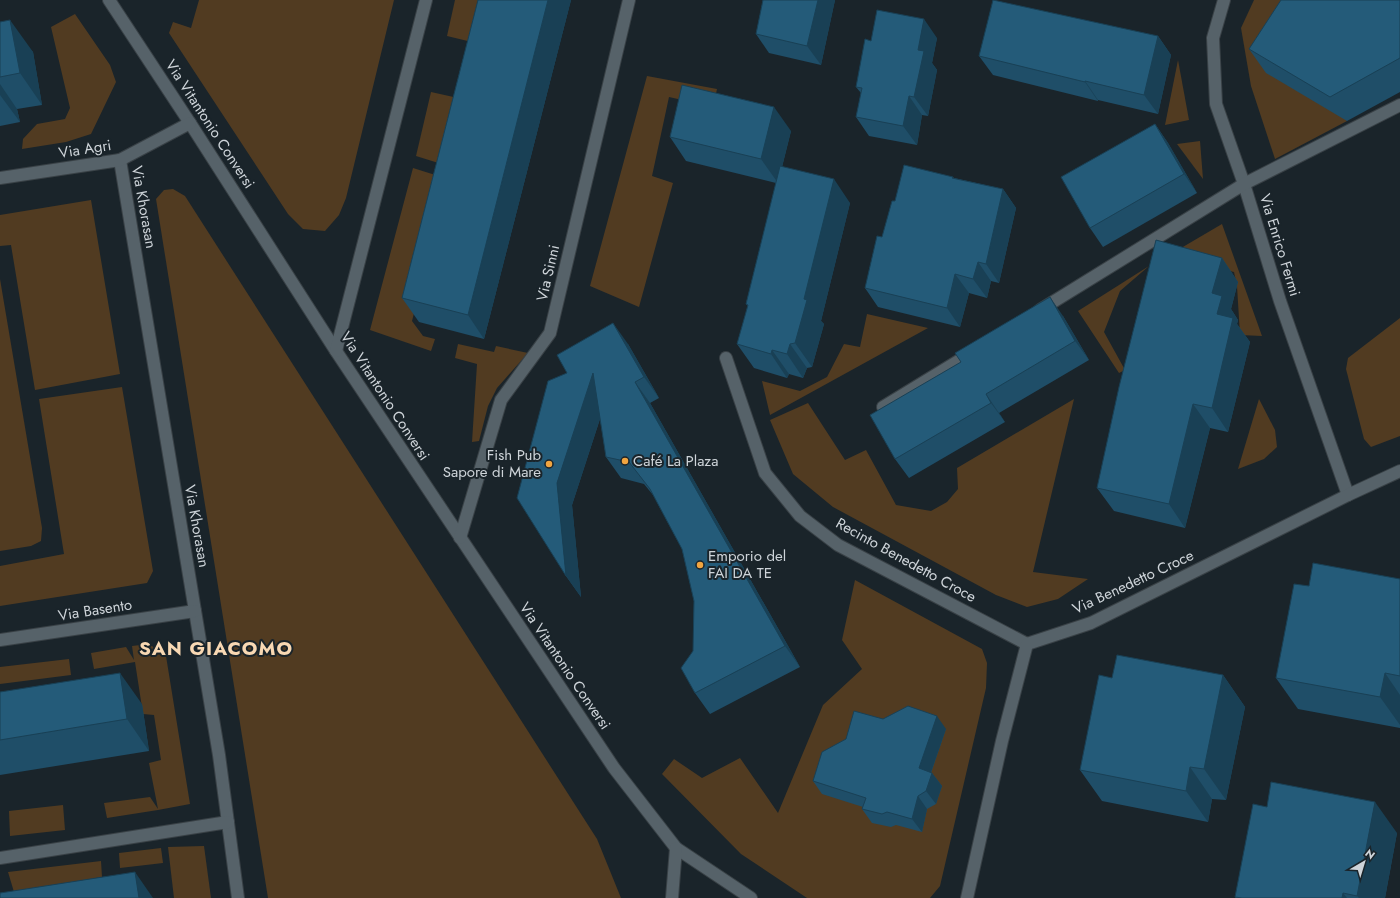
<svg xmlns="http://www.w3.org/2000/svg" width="1400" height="898" font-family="Jost,sans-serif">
<rect width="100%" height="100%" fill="#1a242a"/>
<g fill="#513b21">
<path d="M 199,0 L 394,0 L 346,198 L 339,215 L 325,231 L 303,229 L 288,214 L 169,33 L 173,22 L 191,28 Z"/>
<path d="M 455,0 L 492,0 L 480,44 L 447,36 Z"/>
<path d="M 1254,0 L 1314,0 L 1347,121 L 1275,159 L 1251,86 L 1241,28 Z"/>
<path d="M 75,14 L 110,65 L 116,82 L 91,134 L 66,142 L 22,149 L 23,139 L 37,124 L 65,119 L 70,108 L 51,27 Z"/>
<path d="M 1178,60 L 1189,120 L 1165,125 Z"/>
<path d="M 647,76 L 717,89 L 713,107 L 669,97 L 652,176 L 673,183 L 639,307 L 590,286 Z"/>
<path d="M 431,92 L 467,100 L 448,166 L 416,156 Z"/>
<path d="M 1200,141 L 1203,179 L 1177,144 Z"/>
<path d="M 413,168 L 448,179 L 412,321 L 423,336 L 435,339 L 431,351 L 370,330 Z"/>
<path d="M 173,189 L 185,196 L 597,839 L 621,898 L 268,898 L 156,199 L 164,190 Z"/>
<path d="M 91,200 L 120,374 L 35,390 L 11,245 L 0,246 L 0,215 Z"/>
<path d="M 1222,224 L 1262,336 L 1240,335 L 1237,286 L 1234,272 L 1186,261 L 1176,251 Z"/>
<path d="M 1149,266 L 1120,291 L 1104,332 L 1125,370 L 1119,373 L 1078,311 Z"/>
<path d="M 0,279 L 42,528 L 41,541 L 31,546 L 0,551 Z"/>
<path d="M 867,314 L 928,328 L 770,415 L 762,381 L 800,391 L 827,377 L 844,344 L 860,347 Z"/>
<path d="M 1400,318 L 1400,436 L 1371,447 L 1364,439 L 1346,369 L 1348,358 Z"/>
<path d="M 458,344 L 494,352 L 496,346 L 528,353 L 497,388 L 488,406 L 479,441 L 472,442 L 477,364 L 455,358 Z"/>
<path d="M 122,387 L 153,571 L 147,583 L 0,606 L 0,566 L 64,554 L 39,399 Z"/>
<path d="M 1074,399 L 1033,572 L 1088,579 L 1058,599 L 1027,607 L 996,595 L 833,507 L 793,474 L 770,420 L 808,403 L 845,460 L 866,450 L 896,505 L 931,511 L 947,502 L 958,489 L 957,468 Z"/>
<path d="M 1259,399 L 1275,430 L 1277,447 L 1264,459 L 1238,469 Z"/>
<path d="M 855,580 L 982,649 L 987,663 L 986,688 L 940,886 L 930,898 L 807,898 L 741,854 L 662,774 L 674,759 L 702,778 L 740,758 L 778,813 L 823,705 L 862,669 L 842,640 Z"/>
<path d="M 149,644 L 166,656 L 190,804 L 158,810 L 107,818 L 104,803 L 150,797 L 158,809 L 149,763 L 161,760 L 154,715 L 143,714 L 135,662 L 94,669 L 91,653 L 126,647 L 134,660 L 132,646 Z"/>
<path d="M 69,659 L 71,675 L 0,684 L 0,667 Z"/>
<path d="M 63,805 L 65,830 L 10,836 L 9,811 Z"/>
<path d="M 204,846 L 211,898 L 174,898 L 168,847 Z"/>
<path d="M 161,848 L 163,863 L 120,868 L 119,853 Z"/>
<path d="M 101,861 L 102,877 L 14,892 L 8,872 Z"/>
</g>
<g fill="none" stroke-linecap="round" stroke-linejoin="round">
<defs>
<g id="minor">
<path d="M 109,0 L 190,123 L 336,351 L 614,768 L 676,848 L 751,898"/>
<path d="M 1224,0 L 1213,38 L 1216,104 L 1244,184 L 1280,301 L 1348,495"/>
<path d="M 120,160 L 219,755 L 238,898"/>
<path d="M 0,178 L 120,160 L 190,123"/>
<path d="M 1040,310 L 1244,184 L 1400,105"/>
<path d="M 336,351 L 426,0"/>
<path d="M 726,358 L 765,473 L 800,516 L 838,545 L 1027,644"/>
<path d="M 883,407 L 973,352"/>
<path d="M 460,538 L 501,400 L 550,333 L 629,0"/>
<path d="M 0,640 L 195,611"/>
<path d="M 0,858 L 228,822"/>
<path d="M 672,898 L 676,848"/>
<path d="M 967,898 L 1002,741 L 1027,644 L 1091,623 L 1348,495 L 1400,471"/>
</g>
</defs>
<use href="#minor" stroke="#394146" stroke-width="14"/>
<use href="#minor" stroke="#566269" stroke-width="12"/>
</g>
<g fill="#1f4e68">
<path d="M 478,0 L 571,0 L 484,339 L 419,322 L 402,298 Z"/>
<path d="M 763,0 L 835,0 L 821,65 L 769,53 L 756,34 Z"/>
<path d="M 1400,0 L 1400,92 L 1347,121 L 1266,73 L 1249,49 Z"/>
<path d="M 0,22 L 33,52 L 42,105 L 17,109 L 20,122 L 0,126 Z"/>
<path d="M 1158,36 L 1171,55 L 1158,114 L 1098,100 L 1098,101 L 993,75 L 979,56 Z"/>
<path d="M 937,38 L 932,63 L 937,70 L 928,116 L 922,115 L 917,145 L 869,136 L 856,117 L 861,93 L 856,87 L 871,41 Z"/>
<path d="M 1155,124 L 1168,143 L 1197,193 L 1103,247 L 1090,228 Z"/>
<path d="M 791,131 L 782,167 L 850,203 L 821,321 L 824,324 L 812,367 L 807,368 L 803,378 L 789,374 L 787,378 L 754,368 L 737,344 L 748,306 L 746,304 L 776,183 L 686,161 L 670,137 Z"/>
<path d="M 953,177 L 954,178 L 1003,189 L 1016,208 L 999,283 L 991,281 L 987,298 L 969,293 L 960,327 L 878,307 L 865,288 L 882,237 L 895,201 Z"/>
<path d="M 1222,258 L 1238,282 L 1231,309 L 1238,320 L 1237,324 L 1250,342 L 1228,432 L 1210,428 L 1185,528 L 1114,511 L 1097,488 Z"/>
<path d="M 1063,316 L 1089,360 L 999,413 L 1005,422 L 909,478 L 895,459 Z"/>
<path d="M 628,344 L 659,398 L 650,403 L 800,667 L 710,714 L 695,693 L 693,651 L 694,601 L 682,549 L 653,495 L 644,484 L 621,478 L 606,457 L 600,419 L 572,505 L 581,597 L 566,576 L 567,373 Z"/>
<path d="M 1400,579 L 1400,728 L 1298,709 L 1276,678 L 1309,586 Z"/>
<path d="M 1223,675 L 1245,707 L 1226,800 L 1212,799 L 1208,822 L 1102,801 L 1080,770 L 1112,678 Z"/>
<path d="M 0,692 L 142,704 L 149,751 L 0,775 Z"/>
<path d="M 883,719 L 946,729 L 931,773 L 932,773 L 942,786 L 936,804 L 927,809 L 922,832 L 896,825 L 891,827 L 872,823 L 862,809 L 863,807 L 822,794 L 813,781 Z"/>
<path d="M 1397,833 L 1385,898 L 1236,898 L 1235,897 Z"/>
</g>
<g fill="#194055">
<path d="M 548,0 L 571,0 L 484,339 L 468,315 Z"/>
<path d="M 818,0 L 835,0 L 821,65 L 807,46 Z"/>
<path d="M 924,19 L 937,38 L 932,63 L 937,70 L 928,116 L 914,97 L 918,50 Z"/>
<path d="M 10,20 L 33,52 L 42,105 L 20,73 Z"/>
<path d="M 1158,36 L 1171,55 L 1158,114 L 1144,95 Z"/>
<path d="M 1085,81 L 1098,100 L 1098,101 L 1085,82 Z"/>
<path d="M 0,84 L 17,109 L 20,122 L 0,95 Z"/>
<path d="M 909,96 L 922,115 L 917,145 L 903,126 Z"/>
<path d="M 774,107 L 791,131 L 778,183 L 761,159 Z"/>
<path d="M 1155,124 L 1168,143 L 1197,193 L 1184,174 Z"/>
<path d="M 834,179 L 850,203 L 821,321 L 824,324 L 812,367 L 795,343 L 804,299 Z"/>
<path d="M 1003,189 L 1016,208 L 999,283 L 986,264 Z"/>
<path d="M 1222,258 L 1238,282 L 1231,309 L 1238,320 L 1237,324 L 1250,342 L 1228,432 L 1212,408 L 1217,314 L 1212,293 Z"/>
<path d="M 978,262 L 991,281 L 987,298 L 973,279 Z"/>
<path d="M 955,274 L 969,293 L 960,327 L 947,308 Z"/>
<path d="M 1050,297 L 1063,316 L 1089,360 L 1075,341 Z"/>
<path d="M 613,323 L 628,344 L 659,398 L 644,377 Z"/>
<path d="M 790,344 L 807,368 L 803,378 L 787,354 Z"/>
<path d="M 772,350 L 789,374 L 787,378 L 771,354 Z"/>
<path d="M 593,373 L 608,394 L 572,505 L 581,597 L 566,576 L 557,483 Z"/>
<path d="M 635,382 L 650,403 L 800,667 L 785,646 Z"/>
<path d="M 986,394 L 999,413 L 1005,422 L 991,403 Z"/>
<path d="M 1193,404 L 1210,428 L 1185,528 L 1169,504 Z"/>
<path d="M 120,673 L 142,704 L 149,751 L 127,719 Z"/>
<path d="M 1385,673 L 1400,695 L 1400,725 L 1380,697 Z"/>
<path d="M 1223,675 L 1245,707 L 1226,800 L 1204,769 Z"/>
<path d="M 937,716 L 946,729 L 928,781 L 919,768 Z"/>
<path d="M 1190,767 L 1212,799 L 1208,822 L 1186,791 Z"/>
<path d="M 932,773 L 942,786 L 936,804 L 926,791 Z"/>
<path d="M 918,796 L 927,809 L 922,832 L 912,819 Z"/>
<path d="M 1375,802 L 1397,833 L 1385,898 L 1359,898 L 1357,896 Z"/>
<path d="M 135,872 L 153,898 L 139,898 Z"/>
<path d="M 1343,893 L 1347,898 L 1342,898 Z"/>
</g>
<g fill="#245b79" stroke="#194055">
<path d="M 478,0 L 548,0 L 468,315 L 402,298 Z"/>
<path d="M 763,0 L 818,0 L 807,46 L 756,34 Z"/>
<path d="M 993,0 L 1158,36 L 1144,95 L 1085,81 L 1085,82 L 979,56 Z"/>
<path d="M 1281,0 L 1400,0 L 1400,58 L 1330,97 L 1249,49 Z"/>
<path d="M 877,10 L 924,19 L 918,50 L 924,51 L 914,97 L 909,96 L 903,126 L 856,117 L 862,88 L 856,87 L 865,39 L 871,41 Z"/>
<path d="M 10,20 L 20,73 L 0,77 L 0,22 Z"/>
<path d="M 682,85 L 774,107 L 761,159 L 670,137 Z"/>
<path d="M 1155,124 L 1184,174 L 1090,228 L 1061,177 Z"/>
<path d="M 904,165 L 953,177 L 952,178 L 1003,189 L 986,264 L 978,262 L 973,279 L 955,274 L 947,308 L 865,288 L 877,236 L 882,237 L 892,201 L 895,201 Z"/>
<path d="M 780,166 L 834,179 L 804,299 L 807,300 L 795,343 L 790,344 L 787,354 L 772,350 L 771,354 L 737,344 L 748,305 L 746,304 Z"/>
<path d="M 1156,240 L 1222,258 L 1212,293 L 1222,296 L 1217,314 L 1233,318 L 1212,408 L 1193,404 L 1169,504 L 1097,488 L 1119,387 Z"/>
<path d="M 1050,297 L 1075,341 L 986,394 L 991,403 L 895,459 L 870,415 L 961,362 L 955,353 Z"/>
<path d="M 613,323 L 644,377 L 635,382 L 785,646 L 695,693 L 681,668 L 693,651 L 694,601 L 682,549 L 650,489 L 629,462 L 606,457 L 593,373 L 557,483 L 566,576 L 517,498 L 548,381 L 567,373 L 557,355 Z"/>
<path d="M 1313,563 L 1400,579 L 1400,676 L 1385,673 L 1380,697 L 1276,678 L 1294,584 L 1309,586 Z"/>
<path d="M 1117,655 L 1223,675 L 1204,769 L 1190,767 L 1186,791 L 1080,770 L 1099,675 L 1112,678 Z"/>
<path d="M 120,673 L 127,719 L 0,740 L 0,692 Z"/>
<path d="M 908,706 L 937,716 L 919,768 L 932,773 L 926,791 L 918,796 L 912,819 L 887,812 L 882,814 L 862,809 L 866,798 L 813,781 L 822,752 L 846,739 L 854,711 L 883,719 Z"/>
<path d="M 1271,782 L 1375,802 L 1357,896 L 1343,893 L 1342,898 L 1242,898 L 1235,897 L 1253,804 L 1267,807 Z"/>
<path d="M 135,872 L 139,898 L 0,898 L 0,893 Z"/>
</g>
<g fill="#f1a540" stroke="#1a242a" stroke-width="1.5">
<circle cx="625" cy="461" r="4"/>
<circle cx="549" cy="464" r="4"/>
<circle cx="700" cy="565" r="4"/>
</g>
<g text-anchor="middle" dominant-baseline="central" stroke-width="4" stroke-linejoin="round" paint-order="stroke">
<g font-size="15" fill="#ced4d9" stroke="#1a242a">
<text transform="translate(210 124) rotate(57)">Via Vitantonio Conversi</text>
<text transform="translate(85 149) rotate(-9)">Via Agri</text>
<text transform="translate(144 207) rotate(80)">Via Khorasan</text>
<text transform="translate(1280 245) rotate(73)">Via Enrico Fermi</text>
<text transform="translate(548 273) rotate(-77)">Via Sinni</text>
<text transform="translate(385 396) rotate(57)">Via Vitantonio Conversi</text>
<text transform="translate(197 526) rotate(80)">Via Khorasan</text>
<text transform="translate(906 560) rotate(29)">Recinto Benedetto Croce</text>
<text transform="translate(1133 582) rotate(-25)">Via Benedetto Croce</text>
<text transform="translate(95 610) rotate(-9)">Via Basento</text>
<text transform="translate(565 666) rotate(56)">Via Vitantonio Conversi</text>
</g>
<g font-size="15" fill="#ced4d9" stroke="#1a242a" text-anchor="start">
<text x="541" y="455" text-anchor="end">Fish Pub<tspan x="541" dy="17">Sapore di Mare</tspan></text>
<text x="633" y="461">Café La Plaza</text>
<text x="708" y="556">Emporio del<tspan x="708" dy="17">FAI DA TE</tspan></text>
</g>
<g font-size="19" font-weight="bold" letter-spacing="1" fill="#f8d8b3" stroke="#1a242a">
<text x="216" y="648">SAN GIACOMO</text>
</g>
</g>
<g transform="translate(1364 862) rotate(38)" stroke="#1a242a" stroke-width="3" paint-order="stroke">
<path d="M0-3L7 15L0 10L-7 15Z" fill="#ced4d9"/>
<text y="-6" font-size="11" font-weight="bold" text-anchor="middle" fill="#ced4d9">N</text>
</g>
</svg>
